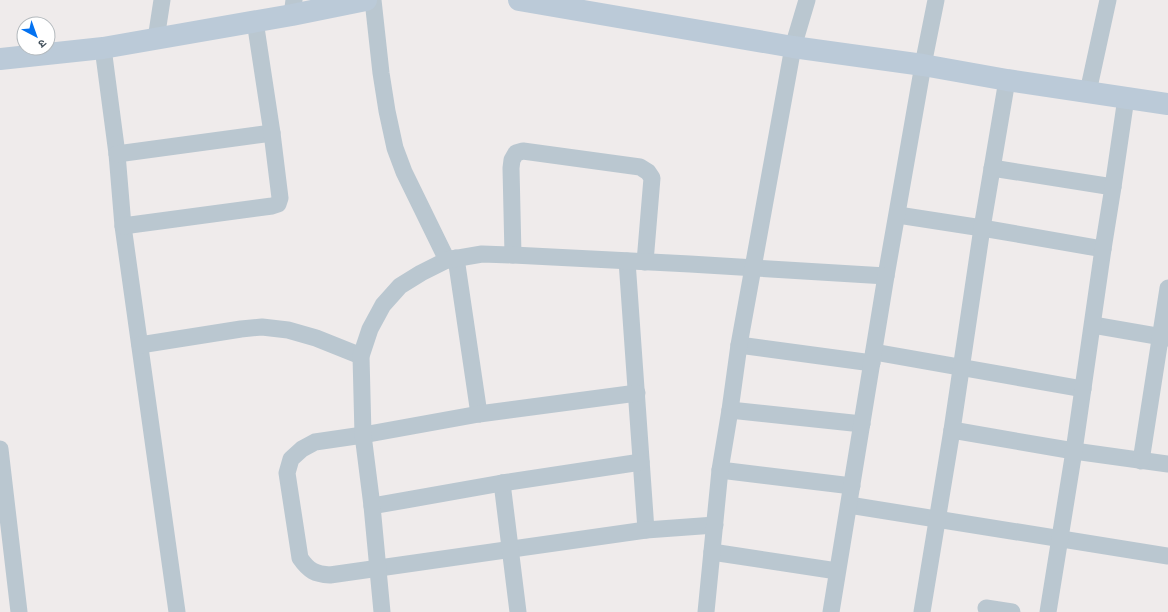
<svg xmlns="http://www.w3.org/2000/svg" width="1168" height="612" font-family="'DejaVu Sans','Noto Sans Devanagari',sans-serif">
<rect width="100%" height="100%" fill="#efebeb"/>
<g fill="none" stroke-linecap="round" stroke-linejoin="round">
<g stroke="#bac7d0" stroke-width="17">
<path d="M 373,0 L 381,73 L 387,111 L 395,148 L 404,172 L 447,260"/>
<path d="M 292,15 L 294,0"/>
<path d="M 156,39 L 162,0"/>
<path d="M 103,48 L 117,154 L 123,226 L 177,612"/>
<path d="M 1088,92 L 1108,0"/>
<path d="M 117,154 L 272,133"/>
<path d="M 992,168 L 1113,187"/>
<path d="M 898,215 L 982,228 L 1103,249"/>
<path d="M 123,226 L 272,206 L 278,204 L 280,198 L 272,133 L 255,21"/>
<path d="M 513,255 L 511,168 L 512,160 L 516,153 L 523,151 L 640,167 L 648,172 L 652,178 L 645,262"/>
<path d="M 456,258 L 479,414"/>
<path d="M 627,261 L 646,530"/>
<path d="M 1093,325 L 1168,338"/>
<path d="M 140,345 L 241,329 L 262,327 L 288,330 L 316,338 L 361,356"/>
<path d="M 739,345 L 872,363"/>
<path d="M 874,352 L 1083,389"/>
<path d="M 637,393 L 479,414 L 363,435 L 315,442 L 302,449 L 291,459 L 287,473 L 300,558 C 309,571 315,574 330,575 L 646,530 L 715,525"/>
<path d="M 730,410 L 862,424"/>
<path d="M 952,430 L 1074,451 L 1168,464"/>
<path d="M 0,449 L 19,612"/>
<path d="M 1141,461 L 1168,288"/>
<path d="M 720,470 L 852,486"/>
<path d="M 502,483 L 518,612"/>
<path d="M 849,505 L 1168,556"/>
<path d="M 372,506 L 502,483 L 641,462"/>
<path d="M 712,552 L 837,571"/>
<path d="M 986,608 L 1012,612"/>
<path d="M 382,612 L 372,506 L 363,435 L 361,356 L 370,329 L 383,305 L 400,286 L 421,273 L 447,260 L 482,254 L 513,255 L 690,264 L 886,276 L 923,65 L 936,0"/>
<path d="M 706,612 L 720,470 L 730,410 L 739,345 L 793,47 L 807,0"/>
<path d="M 831,612 L 886,276"/>
<path d="M 922,612 L 952,430 L 982,228 L 1007,80"/>
<path d="M 1048,612 L 1074,451 L 1103,249 L 1113,187 L 1126,98"/>
</g>
<g stroke="#bbcad8" stroke-width="22">
<path d="M 519,0 L 793,47 L 923,65 L 1007,80 L 1168,104"/>
<path d="M 0,59 L 103,48 L 292,15 L 366,0"/>
</g>
</g>
<g transform="translate(36 36) rotate(139)"><circle r="19" fill="#ffffff" stroke="#b3b9bd"/>
<path d="M0-3L7 15L0 10L-7 15Z" fill="#0372f1"/>
<text y="-6" font-size="11" font-weight="bold" text-anchor="middle" fill="#42505b">उ</text>
</g>
</svg>
